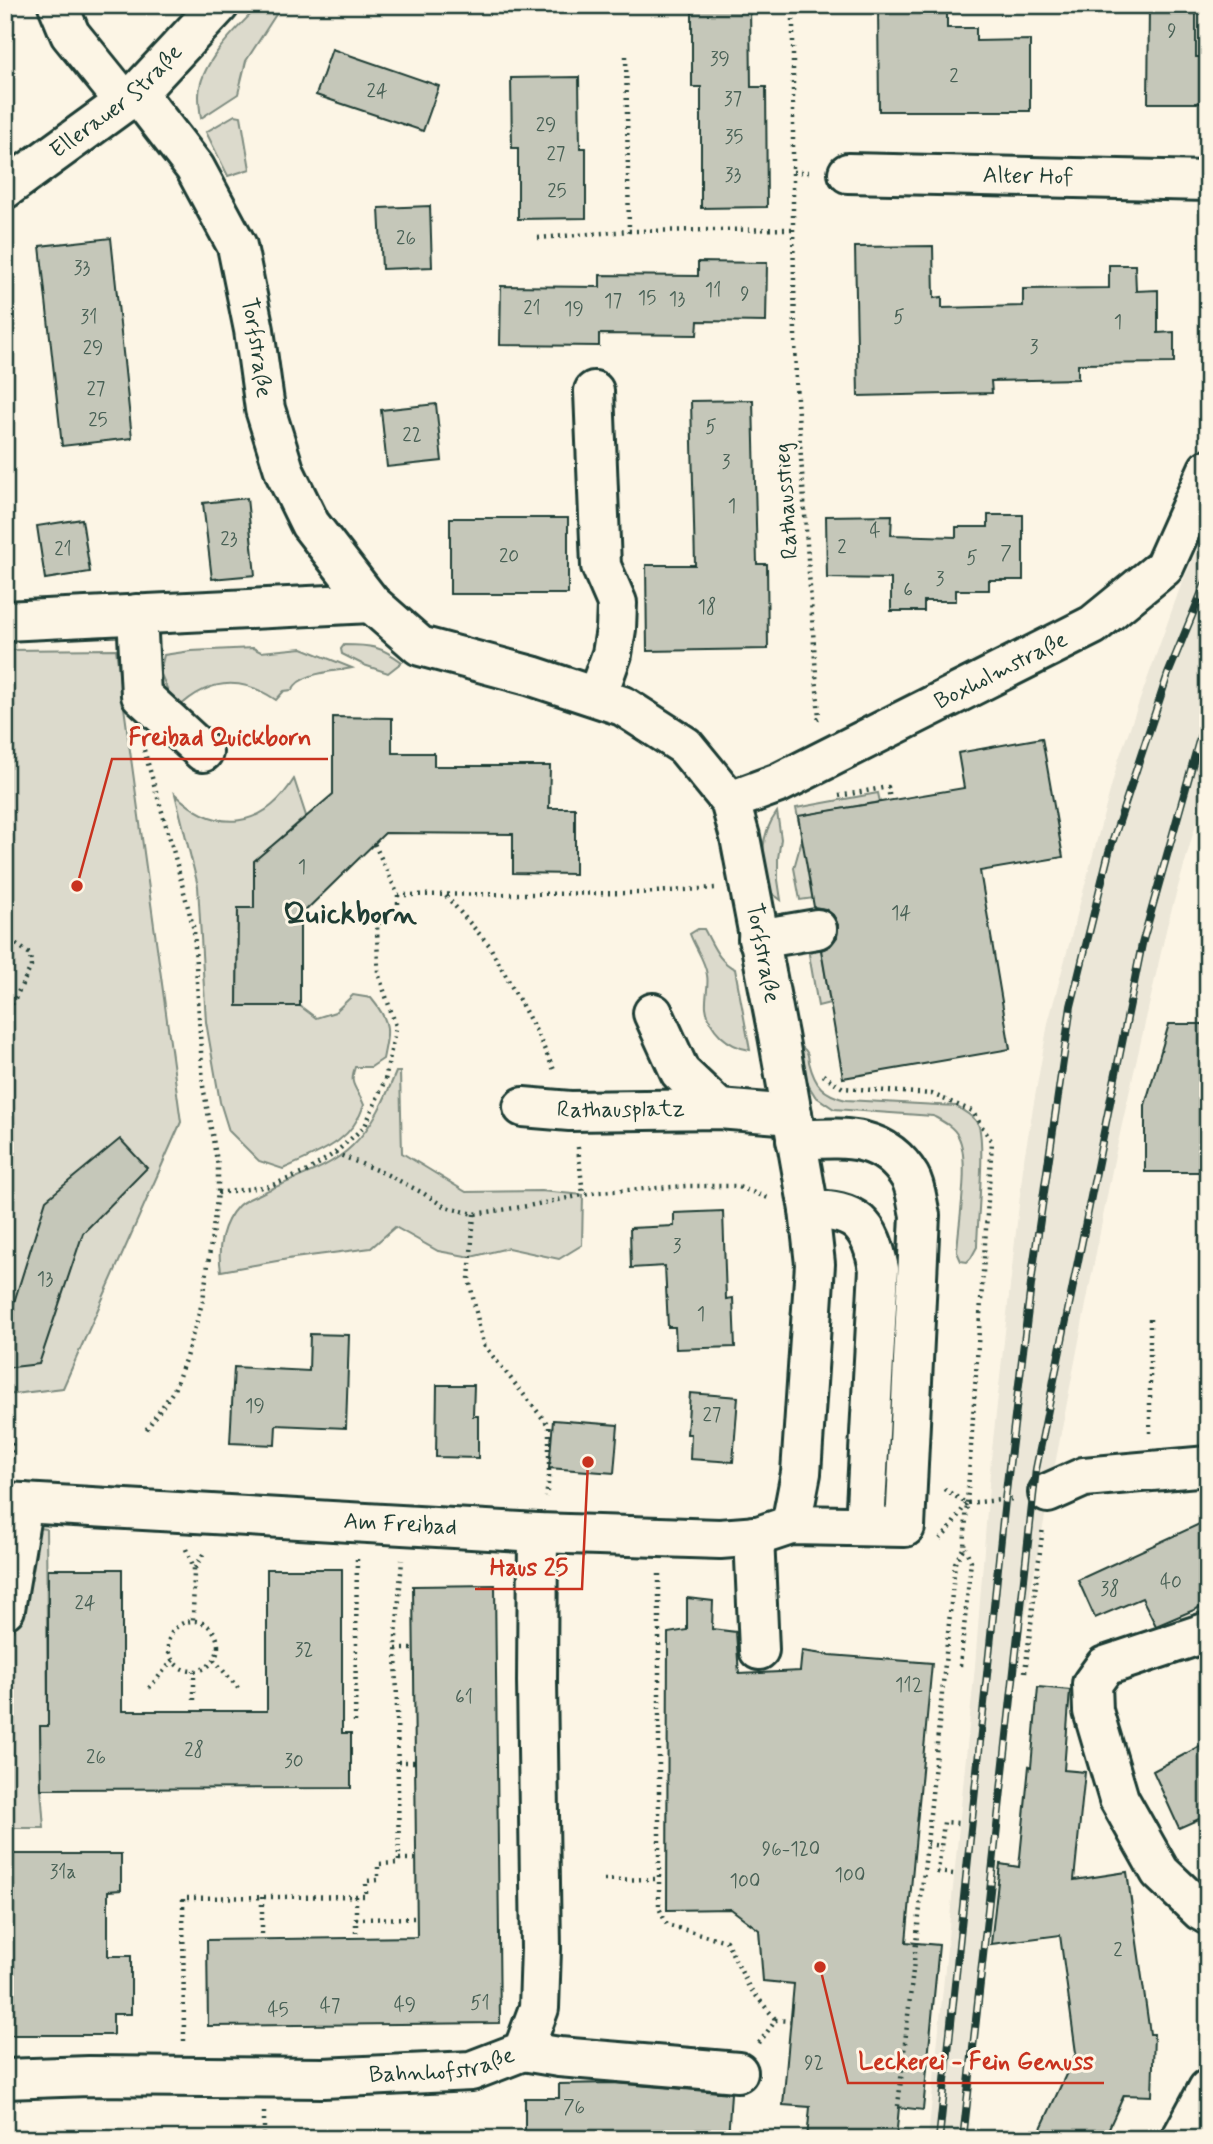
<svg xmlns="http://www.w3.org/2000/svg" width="1213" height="2144" font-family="Mynerve,sans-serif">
<rect width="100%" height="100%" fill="#fcf5e5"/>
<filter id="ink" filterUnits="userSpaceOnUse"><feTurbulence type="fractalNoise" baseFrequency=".0143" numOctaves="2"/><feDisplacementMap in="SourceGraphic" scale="14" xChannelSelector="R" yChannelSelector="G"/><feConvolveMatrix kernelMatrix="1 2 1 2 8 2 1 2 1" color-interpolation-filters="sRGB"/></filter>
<g filter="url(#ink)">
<path fill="#ece7d8" d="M 1208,527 L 1208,781 L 1167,926 L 1114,1160 L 1015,1671 L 968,2139 L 928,2139 L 975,1666 L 991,1459 L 1024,1159 L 1048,1023 L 1118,761 L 1181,585 Z"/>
<g fill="#dcdacc" stroke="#7e8c80" stroke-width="2">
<path d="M 260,5 L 282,5 L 246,61 L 238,94 L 201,118 C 200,111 199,103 199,96 C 199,63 238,27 260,5 Z"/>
<path d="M 235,115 L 241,116 L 250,169 L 228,176 L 206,132 Z"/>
<path d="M 344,645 C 371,645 380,646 402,662 L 388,673 L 364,665 L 342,654 L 341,649 Z"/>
<path d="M 253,648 L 261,652 L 302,648 L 352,668 C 334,672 301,672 292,690 L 284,691 L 276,700 C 240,675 207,679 176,710 L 160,672 L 164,655 L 191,651 Z"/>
<path d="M 116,649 L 181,1122 L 63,1388 L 5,1395 L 5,650 Z"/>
<path d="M 294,779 L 306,816 L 254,862 L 254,908 L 238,909 L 237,1006 L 300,1006 L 316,1018 L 335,1012 L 353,995 L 371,998 C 391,1022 389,1030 383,1059 L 371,1067 L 355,1067 C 348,1086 358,1088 364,1105 C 351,1144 317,1153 283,1169 L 259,1161 L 229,1131 L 220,1102 L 206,1022 L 198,886 L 175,794 C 217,835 264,828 294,779 Z"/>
<path d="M 878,793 L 880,802 L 807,815 L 822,897 L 800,900 L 794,868 L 802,839 L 796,808 Z"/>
<path d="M 777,812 L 781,839 L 778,858 L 778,880 L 781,900 L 770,892 C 763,860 757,840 777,812 Z"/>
<path d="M 698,929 L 704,929 C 713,945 718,961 735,969 L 750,1050 C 728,1047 709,1030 706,1007 C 705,997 709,985 707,975 C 705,960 695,948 690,934 Z"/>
<path d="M 819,936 L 830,1003 L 818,1006 L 806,937 Z"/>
<path d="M 802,1047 C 808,1052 808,1054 809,1062 C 815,1086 823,1094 846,1100 L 956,1106 C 963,1111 974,1116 978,1124 C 986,1140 977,1224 977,1247 L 971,1258 L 967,1262 L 961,1261 L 957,1252 C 958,1225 971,1159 958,1136 C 953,1126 942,1121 933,1116 L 834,1109 L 815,1096 L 807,1083 L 799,1063 L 797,1050 Z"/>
<path d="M 396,1072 L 400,1072 L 402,1153 L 466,1192 L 541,1191 L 583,1195 L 582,1245 L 559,1259 L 508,1248 L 471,1257 L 438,1251 L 395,1227 L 371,1248 L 294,1258 L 221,1271 C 217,1248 222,1223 238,1206 C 244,1200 254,1197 262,1193 C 291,1179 329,1169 352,1146 C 373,1126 385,1099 396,1072 Z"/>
<path d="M 31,1527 L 46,1529 L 48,1726 L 40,1726 L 41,1789 L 44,1828 L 5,1828 L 5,1631 L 13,1631 Z"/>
</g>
<g fill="#c5c7b9" stroke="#1f3d34" stroke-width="2">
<path d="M 692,5 L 750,5 L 751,87 L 766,87 L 767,207 L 701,208 L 701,87 L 692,87 Z"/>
<path d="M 878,5 L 947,5 L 947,28 L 976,28 L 976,41 L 1030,40 L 1030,111 L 879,111 Z"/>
<path d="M 1149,5 L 1196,5 L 1196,57 L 1208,57 L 1208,103 L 1148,103 Z"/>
<path d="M 332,49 L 439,86 L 423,131 L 316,95 Z"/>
<path d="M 579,77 L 580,148 L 586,148 L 586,218 L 518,219 L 518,148 L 512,148 L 511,78 Z"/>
<path d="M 430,206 L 432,267 L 382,269 L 379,208 Z"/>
<path d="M 111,238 L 132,438 L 62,446 L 40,246 Z"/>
<path d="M 933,246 L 934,298 L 942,297 L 942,308 L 1023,306 L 1023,289 L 1109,288 L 1109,265 L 1135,265 L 1136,291 L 1158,290 L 1158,333 L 1174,332 L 1174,363 L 1078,364 L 1078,379 L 991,381 L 992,393 L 858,396 L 855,247 Z"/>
<path d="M 698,262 L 767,263 L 766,322 L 698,321 L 697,335 L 599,334 L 599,346 L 500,345 L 501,286 L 600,287 L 600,275 L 698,276 Z"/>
<path d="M 753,400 L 757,564 L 767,564 L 768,649 L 647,651 L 646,565 L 695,565 L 691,401 Z"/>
<path d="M 436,404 L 442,461 L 387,467 L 381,410 Z"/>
<path d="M 247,498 L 255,575 L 212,579 L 203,503 Z"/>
<path d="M 892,515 L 891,535 L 956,537 L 956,527 L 988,527 L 988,515 L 1023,515 L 1023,580 L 989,580 L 989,590 L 956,590 L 956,601 L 924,601 L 924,611 L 891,611 L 891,579 L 827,578 L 826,516 Z"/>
<rect x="450" y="518" width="118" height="76"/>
<path d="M 82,519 L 90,572 L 45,579 L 37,526 Z"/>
<path d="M 333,717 L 392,718 L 392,753 L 434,753 L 434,766 L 550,766 L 549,808 L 575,808 L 575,874 L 513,873 L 513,834 L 385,833 L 300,916 L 300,1006 L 237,1006 L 238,908 L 254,908 L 254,861 L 333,794 Z"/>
<path d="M 1042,738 L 1063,857 L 980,871 L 1010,1049 L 843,1078 L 821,950 L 830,946 L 837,937 L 838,925 L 833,915 L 825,909 L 814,907 L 798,816 L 964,788 L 958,753 Z"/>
<path d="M 1169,1024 L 1208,1024 L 1208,1152 L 1202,1152 L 1201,1172 L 1145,1172 L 1145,1105 Z"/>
<path d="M 120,1139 L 147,1168 L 83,1233 L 39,1364 L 5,1368 L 5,1331 L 46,1200 Z"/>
<path d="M 723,1211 L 726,1299 L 733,1298 L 735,1347 L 676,1349 L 675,1327 L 668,1327 L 665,1266 L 631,1268 L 630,1228 L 674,1226 L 674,1213 Z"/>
<path d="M 310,1334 L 349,1335 L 346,1428 L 276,1425 L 275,1445 L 230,1443 L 234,1367 L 309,1371 Z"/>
<path d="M 437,1385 L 474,1385 L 473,1416 L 478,1416 L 478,1458 L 436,1457 Z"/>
<path d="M 690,1393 L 738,1397 L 733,1462 L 690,1459 L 691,1434 L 687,1434 Z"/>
<path d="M 553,1420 L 618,1425 L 614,1473 L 549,1468 Z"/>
<path d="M 1208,1520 L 1208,1604 L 1156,1626 L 1142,1598 L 1095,1618 L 1078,1580 Z"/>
<path d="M 48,1569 L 122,1569 L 122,1711 L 267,1711 L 267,1569 L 342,1569 L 342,1733 L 351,1733 L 351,1788 L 41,1789 L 40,1726 L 48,1726 Z"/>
<path d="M 495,1585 L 500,2023 L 208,2026 L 207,1940 L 417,1937 L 413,1586 Z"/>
<path d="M 687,1598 L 713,1601 L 712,1629 L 736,1632 L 739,1674 L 800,1671 L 802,1651 L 830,1655 L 932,1663 L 906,1942 L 939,1945 L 923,2110 L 899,2107 L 896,2139 L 807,2139 L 810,2107 L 783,2105 L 794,1984 L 763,1981 L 759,1930 L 731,1909 L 667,1910 L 668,1633 L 687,1630 Z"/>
<path d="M 1038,1687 L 1070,1690 L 1064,1770 L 1085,1772 L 1074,1880 L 1127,1872 L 1150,2034 L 1154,2034 L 1152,2096 L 1124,2095 L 1104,2139 L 1036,2139 L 1076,2053 L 1060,1935 L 991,1944 L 1000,1864 L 1019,1867 L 1029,1766 L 1031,1767 Z"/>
<path d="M 1208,1742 L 1208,1815 L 1179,1828 L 1153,1771 Z"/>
<path d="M 5,1854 L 121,1854 L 121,1890 L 108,1891 L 108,1956 L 131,1956 L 131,2014 L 113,2014 L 113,2035 L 5,2035 Z"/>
<path d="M 613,2083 L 731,2093 L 728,2139 L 525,2139 L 525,2098 L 559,2098 L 559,2084 Z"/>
</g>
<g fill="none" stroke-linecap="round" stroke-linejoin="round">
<defs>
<g id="minor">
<path d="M 58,5 L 70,34 L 125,102"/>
<path id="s1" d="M 137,93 L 195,168 L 237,246 L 254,330 L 265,409 L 285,473 L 310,524 L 371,603 L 420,646 L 532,676 L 623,706 L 685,746 L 730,801 L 740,837 L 778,1035 L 809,1210 L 815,1264 L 801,1473 L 791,1525"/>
<path id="s2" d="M 848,173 L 1208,181"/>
<path d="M 594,391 L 601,566 L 617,603 L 616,629 L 612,654 L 597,696"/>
<path d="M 137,614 L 141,695 L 203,752"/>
<path d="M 5,621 L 371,603"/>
<path id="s3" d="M 730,801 L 779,783 L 1093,625 L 1164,567 L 1208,469"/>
<path d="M 758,939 L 817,929"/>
<path d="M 653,1013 L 680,1072 L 719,1109"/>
<path id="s4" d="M 523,1107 L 570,1111 L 719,1109 L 792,1115"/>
<path d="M 809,1210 C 857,1210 870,1224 879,1269 L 865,1525"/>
<path d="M 1048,1493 L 1084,1477 L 1208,1466"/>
<path id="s5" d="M 5,1502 L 538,1533 L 720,1539 L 758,1536 L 791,1525 L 905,1527 L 920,1215 C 917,1203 916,1187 910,1177 C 883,1132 841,1138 796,1140"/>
<path d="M 754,1536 L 759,1650"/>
<path d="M 5,1609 L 23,1503"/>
<path d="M 1208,1632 L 1105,1666 L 1092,1684 L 1093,1711 L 1119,1799 L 1160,1872 L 1201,1911 L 1208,1915"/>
<path d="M 523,2051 L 559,2057 L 738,2072"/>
<path id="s6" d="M 5,2079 L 89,2076 L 323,2078 L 471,2071 L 523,2051 L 539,2008 L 541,1949 L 537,1681 L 538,1533"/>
<path d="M 1181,2139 L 1208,2089"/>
</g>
<g id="major">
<path id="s7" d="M 5,189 L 137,93 L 219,5"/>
</g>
</defs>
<use href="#minor" stroke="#1f3d34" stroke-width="44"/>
<use href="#major" stroke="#1f3d34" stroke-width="44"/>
<g stroke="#1f3d34" stroke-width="4.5" stroke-dasharray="2 5" stroke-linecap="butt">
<path d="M 793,5 L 793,229 L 796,385 L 819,718 L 813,721"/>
<path d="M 626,56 L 629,231 L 793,229"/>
<path d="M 793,172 L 813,172"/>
<path d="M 538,238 L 629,231"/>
<path d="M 144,750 L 172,846 L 194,930 L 203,1086 L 218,1166 L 218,1193 L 203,1300 L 186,1357 L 174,1390 L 146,1430"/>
<path d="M 839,796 L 888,787 L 890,800"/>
<path d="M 398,895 L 639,893 L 715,888"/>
<path d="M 446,896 L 489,945 L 536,1031 L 555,1072"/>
<path d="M 5,936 L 30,954 L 31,967 L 5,1018"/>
<path d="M 823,1075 L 843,1088 L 932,1094 L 972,1111 L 992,1142 L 964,1547 L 955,1563 L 927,1844 L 898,2106"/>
<path d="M 578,1147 L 583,1195"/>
<path d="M 335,1153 L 365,1126 L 385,1080 L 396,1026 L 378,973 L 377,925 L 398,906 L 398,895 L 374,843"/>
<path d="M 218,1193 L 270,1186 L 306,1172 L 335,1153 L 386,1174 L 423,1193 L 445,1207 L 474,1214 L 528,1206 L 598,1192 L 687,1186 L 736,1186 L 771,1199"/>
<path d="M 474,1214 L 469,1279 L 483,1344 L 549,1426 L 549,1478 L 546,1497"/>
<path d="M 1150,1319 L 1150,1436"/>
<path d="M 5,1431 L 12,1445 L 11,1467"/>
<path d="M 944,1489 L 966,1503 L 1014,1499"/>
<path d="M 940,1539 L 948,1531 L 966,1504"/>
<path d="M 186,1549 L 194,1568 L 193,1620"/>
<path d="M 195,1568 L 205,1551"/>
<path d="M 659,1574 L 659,1908 L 667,1925 L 726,1941 L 749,1987 L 776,2020"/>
<circle cx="193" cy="1646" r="25"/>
<path d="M 396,1649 L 414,1649"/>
<path d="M 214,1660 L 238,1688"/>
<path d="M 960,1666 L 971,1561 L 965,1548"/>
<path d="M 1025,1672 L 1043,1527"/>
<path d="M 149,1688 L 173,1660"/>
<path d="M 194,1700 L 194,1671"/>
<path d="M 355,1722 L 357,1559"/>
<path d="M 398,1762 L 416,1762"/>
<path d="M 927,1844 L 941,1846"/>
<path d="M 399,1859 L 417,1859"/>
<path d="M 953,1874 L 938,1872 L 944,1822 L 958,1823"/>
<path d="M 604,1880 L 659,1879"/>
<path d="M 356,1896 L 356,1937"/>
<path d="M 262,1897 L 262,1939"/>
<path d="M 356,1919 L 417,1918"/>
<path d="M 184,2041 L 183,1898 L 366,1896 L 366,1881 L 378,1880 L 378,1864 L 399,1863 L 396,1637 L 402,1560"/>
<path d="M 759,2043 L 776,2020 L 791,2021"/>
<path d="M 264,2112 L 264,2139"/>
</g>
<use href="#minor" stroke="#fcf5e5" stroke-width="38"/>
<use href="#major" stroke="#fcf5e5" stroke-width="38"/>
<defs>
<g id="rail">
<path d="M 939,2139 L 1005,1500 L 1033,1268 L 1071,1006 L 1109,852 L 1168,674 L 1208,577"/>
<path d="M 963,2139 L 1036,1469 L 1142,944 L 1208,709"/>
</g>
</defs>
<use href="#rail" stroke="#1f3d34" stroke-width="8"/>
<use href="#rail" stroke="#fcf5e5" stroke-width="5" stroke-dasharray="16" stroke-linecap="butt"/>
</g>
</g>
<g text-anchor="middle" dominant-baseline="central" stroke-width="6" stroke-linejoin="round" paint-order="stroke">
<g font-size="19" fill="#486055">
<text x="1172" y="31">9</text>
<text x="720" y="59">39</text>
<text x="954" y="76">2</text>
<text x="377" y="91">24</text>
<text x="733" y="99">37</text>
<text x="546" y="125">29</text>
<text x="734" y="137">35</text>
<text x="556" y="154">27</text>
<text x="733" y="175">33</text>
<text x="557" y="191">25</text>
<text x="406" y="238">26</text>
<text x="82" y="268">33</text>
<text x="713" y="290">11</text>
<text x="745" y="294">9</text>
<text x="647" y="298">15</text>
<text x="677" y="299">13</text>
<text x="613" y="301">17</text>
<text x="532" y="308">21</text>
<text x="574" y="309">19</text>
<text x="89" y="317">31</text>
<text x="899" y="317">5</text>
<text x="1118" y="322">1</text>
<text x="1034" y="347">3</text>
<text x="93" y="348">29</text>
<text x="96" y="389">27</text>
<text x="98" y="420">25</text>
<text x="711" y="427">5</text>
<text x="412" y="435">22</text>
<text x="726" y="462">3</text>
<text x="732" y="506">1</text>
<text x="875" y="531">4</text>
<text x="229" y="539">23</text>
<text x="842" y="547">2</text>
<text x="63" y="549">21</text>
<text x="1006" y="553">7</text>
<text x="509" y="556">20</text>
<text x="972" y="558">5</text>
<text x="940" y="579">3</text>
<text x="908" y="590">6</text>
<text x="707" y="607">18</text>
<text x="302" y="867">1</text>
<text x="901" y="913">14</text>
<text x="677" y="1246">3</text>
<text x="45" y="1279">13</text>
<text x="701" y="1314">1</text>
<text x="255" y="1406">19</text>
<text x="712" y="1415">27</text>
<text x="1171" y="1582">40</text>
<text x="1110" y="1589">38</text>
<text x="85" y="1603">24</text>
<text x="304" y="1650">32</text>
<text x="909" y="1685">112</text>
<text x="464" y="1697">61</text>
<text x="194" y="1750">28</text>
<text x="96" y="1757">26</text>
<text x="294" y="1761">30</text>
<text x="791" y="1849">96-120</text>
<text x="63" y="1872">31a</text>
<text x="850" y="1875">100</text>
<text x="745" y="1881">100</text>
<text x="1118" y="1950">2</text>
<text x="480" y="2003">51</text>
<text x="405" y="2005">49</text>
<text x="330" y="2006">47</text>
<text x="278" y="2010">45</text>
<text x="814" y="2063">92</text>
<text x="574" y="2107">76</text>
</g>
<g font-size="23" fill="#1f3d34" stroke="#fcf5e5">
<text stroke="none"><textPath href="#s7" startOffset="142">Ellerauer Straße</textPath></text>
<text stroke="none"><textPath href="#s2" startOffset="180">Alter Hof</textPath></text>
<text stroke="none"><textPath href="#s1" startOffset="287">Torfstraße</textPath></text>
<text transform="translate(787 501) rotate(-94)">Rathausstieg</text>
<text stroke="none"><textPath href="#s3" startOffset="301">Boxholmstraße</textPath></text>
<text stroke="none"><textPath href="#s1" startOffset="1150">Torfstraße</textPath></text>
<text stroke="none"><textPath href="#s4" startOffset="98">Rathausplatz</textPath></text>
<text stroke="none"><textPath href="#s5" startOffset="396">Am Freibad</textPath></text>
<text stroke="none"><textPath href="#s6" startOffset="438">Bahnhofstraße</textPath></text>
</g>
<g font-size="30" font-weight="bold" fill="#1f3d34" stroke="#fcf5e5">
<text x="350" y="914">Quickborn</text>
</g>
</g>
<path fill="none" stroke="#c8321e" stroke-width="2.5" d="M77 886L112 759H328M588 1462L582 1589H475M820 1967L848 2083H1104"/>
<g fill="#c8321e" stroke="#fcf5e5" stroke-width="2.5">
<circle cx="77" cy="886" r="7"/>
<circle cx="588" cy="1462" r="7"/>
<circle cx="820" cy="1967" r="7"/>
</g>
<g font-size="24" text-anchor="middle" font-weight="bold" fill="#c8321e" stroke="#fcf5e5" stroke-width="6" stroke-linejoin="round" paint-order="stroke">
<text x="220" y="745">Freibad Quickborn</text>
<text x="529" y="1575">Haus 25</text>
<text x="976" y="2069">Leckerei - Fein Genuss</text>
</g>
<rect width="1213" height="2144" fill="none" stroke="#fcf5e5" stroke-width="28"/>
<rect x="14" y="14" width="1185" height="2116" fill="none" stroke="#1f3d34" stroke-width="2.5" filter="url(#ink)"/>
</svg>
